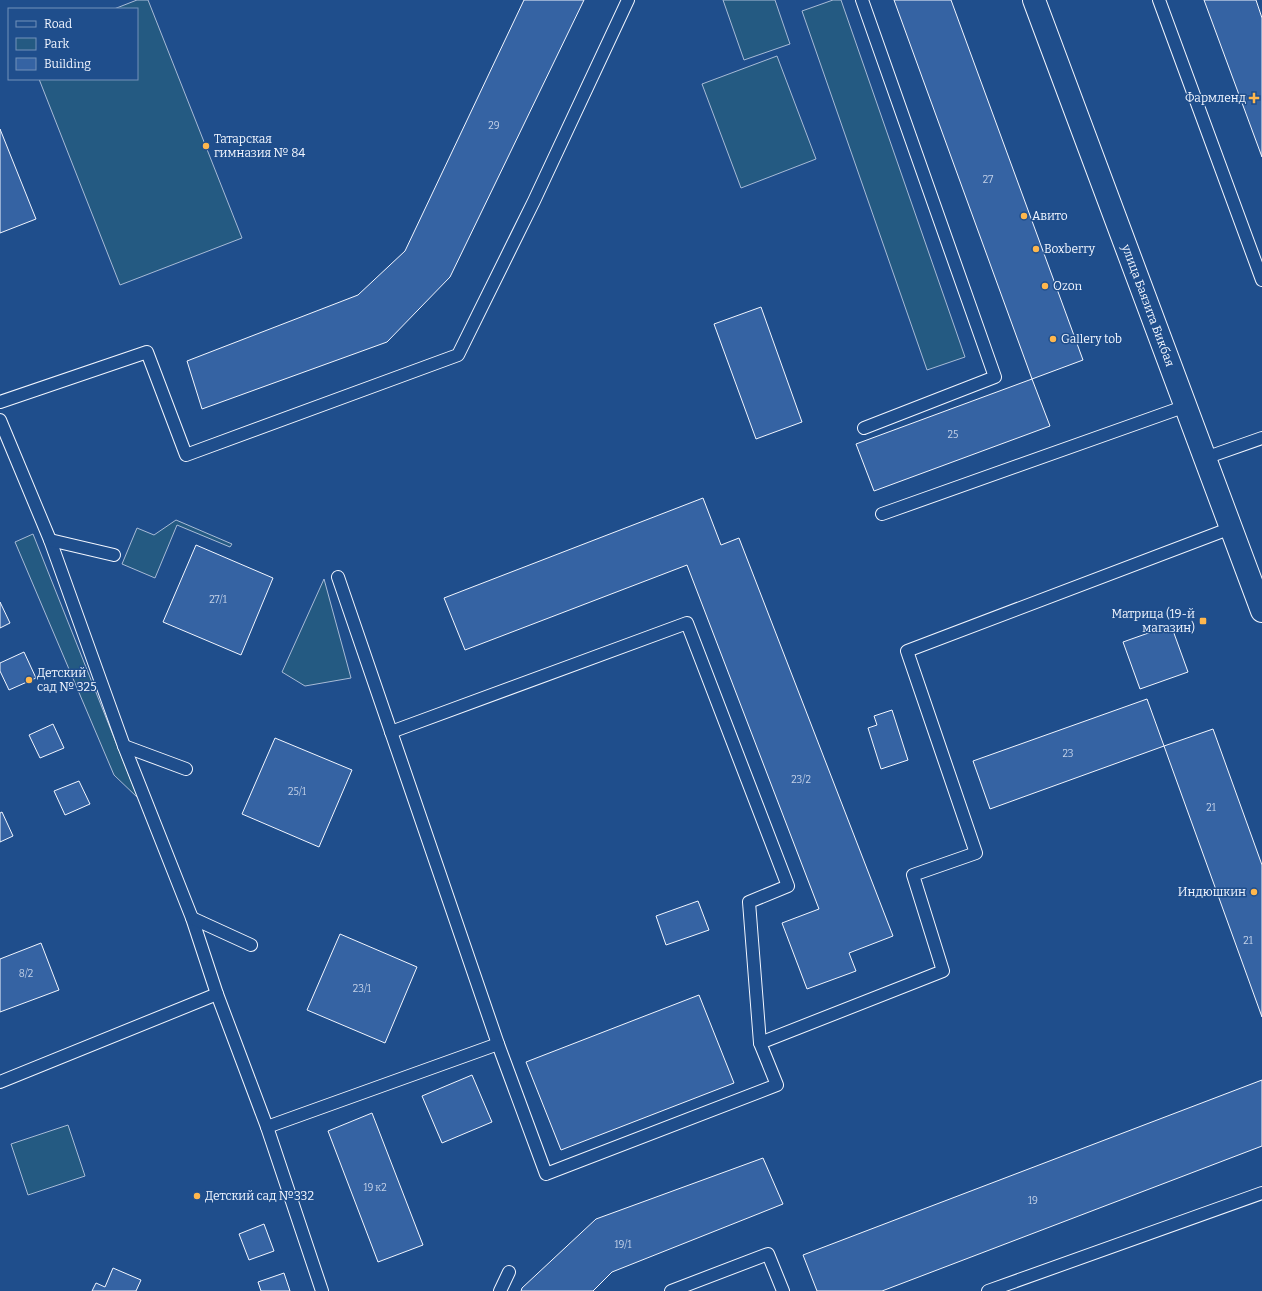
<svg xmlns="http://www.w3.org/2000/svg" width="1262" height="1291" font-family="Bitter,serif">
<rect width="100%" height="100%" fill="#1f4e8c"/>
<g fill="#245a82" stroke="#a8bbd7">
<path d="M 137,0 L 148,0 L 242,238 L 120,285 L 39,79 L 137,79 L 137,9 L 114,9 Z"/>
<path d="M 723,0 L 775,0 L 790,44 L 744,60 Z"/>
<path d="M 833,0 L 841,0 L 965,357 L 927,370 L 802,11 Z"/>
<path d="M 777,56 L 816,159 L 741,188 L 702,84 Z"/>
<path d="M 176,520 L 232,544 L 230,547 L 177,525 L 155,578 L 122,564 L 137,528 L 154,535 Z"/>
<path d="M 33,534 L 138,798 L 114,775 L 15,542 Z"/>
<path d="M 324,579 L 351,678 L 305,686 L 282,672 Z"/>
<path d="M 68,1125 L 85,1176 L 28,1195 L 11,1144 Z"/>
</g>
<g fill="#3563a3" stroke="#f2f6ff">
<path d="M 524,0 L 584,0 L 450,277 L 387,342 L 202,409 L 187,361 L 358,295 L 405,251 Z"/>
<path d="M 894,0 L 951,0 L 1083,360 L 1032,379 Z"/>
<path d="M 1204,0 L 1256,0 L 1262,18 L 1262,157 Z"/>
<path d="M 0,129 L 36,219 L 0,233 Z"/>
<path d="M 761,307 L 802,422 L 756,439 L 714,324 Z"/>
<path d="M 1032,379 L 1050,426 L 874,491 L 856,444 Z"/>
<path d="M 703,498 L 721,545 L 739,538 L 893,936 L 849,953 L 856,971 L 807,989 L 782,923 L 819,909 L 687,565 L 465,650 L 444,598 Z"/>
<path d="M 196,545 L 273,578 L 241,655 L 163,622 Z"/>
<path d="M 0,602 L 10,623 L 0,628 Z"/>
<path d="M 1171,625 L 1188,672 L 1140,689 L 1123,642 Z"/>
<path d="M 24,652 L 36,678 L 9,690 L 0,671 L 0,663 Z"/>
<path d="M 1147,699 L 1164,746 L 990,809 L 973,761 Z"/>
<path d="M 892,710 L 908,760 L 881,769 L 868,728 L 877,725 L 874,716 Z"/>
<path d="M 53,724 L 64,748 L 40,758 L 29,735 Z"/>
<path d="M 1213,729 L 1262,865 L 1262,1017 L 1164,746 Z"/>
<path d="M 275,738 L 352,770 L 319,847 L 242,814 Z"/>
<path d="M 79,781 L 90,804 L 65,815 L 54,791 Z"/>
<path d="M 2,812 L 13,836 L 0,842 L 0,813 Z"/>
<path d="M 698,901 L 709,930 L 666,945 L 656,916 Z"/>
<path d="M 340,934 L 417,967 L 385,1043 L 307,1010 Z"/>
<path d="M 41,943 L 59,990 L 0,1012 L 0,959 Z"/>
<path d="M 699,995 L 734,1083 L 561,1150 L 526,1062 Z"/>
<path d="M 472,1075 L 492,1122 L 442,1143 L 422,1096 Z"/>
<path d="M 1262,1080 L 1262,1146 L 882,1291 L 817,1291 L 803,1255 Z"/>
<path d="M 372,1113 L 423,1245 L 378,1262 L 328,1131 Z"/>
<path d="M 763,1158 L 783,1204 L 612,1272 L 593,1291 L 521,1291 L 522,1288 L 596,1219 Z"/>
<path d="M 264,1224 L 274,1251 L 249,1260 L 239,1234 Z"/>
<path d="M 113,1268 L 141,1280 L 136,1291 L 92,1291 L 96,1283 L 105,1287 Z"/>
<path d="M 284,1273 L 290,1291 L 261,1291 L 258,1282 Z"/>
</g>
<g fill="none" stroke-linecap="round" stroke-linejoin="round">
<defs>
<g id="lane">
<path d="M 862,0 L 995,377 L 864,428"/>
<path d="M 1159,0 L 1262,280"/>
<path d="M 0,402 L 147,352 L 186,455 L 458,355 L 534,201 L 628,0"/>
<path d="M 0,420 L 50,540 L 124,746 L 192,918 L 217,994 L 267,1127 L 322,1291"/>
<path d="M 1205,458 L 1262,438"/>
<path d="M 882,514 L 1186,406"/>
<path d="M 50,540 L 114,555"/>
<path d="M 338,577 L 498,1044"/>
<path d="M 391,732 L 687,623 L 788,886 L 749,902 L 760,1043"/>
<path d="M 124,746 L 186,769"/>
<path d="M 192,918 L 251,945"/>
<path d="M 0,1082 L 217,994"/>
<path d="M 267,1127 L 498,1044 L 546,1174 L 777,1085 L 760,1043 L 943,971 L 913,875 L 976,853 L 907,651 L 1231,528"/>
<path d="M 500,1291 L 509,1272"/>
<path d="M 671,1291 L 768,1254 L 783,1291"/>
<path d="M 988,1291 L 1262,1193"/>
</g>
<g id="secondary">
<path id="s1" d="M 1034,0 L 1262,611"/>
</g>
</defs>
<use href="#lane" stroke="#f2f6ff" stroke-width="14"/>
<use href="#secondary" stroke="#f2f6ff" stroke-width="24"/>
<use href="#lane" stroke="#1f4e8c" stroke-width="12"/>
<use href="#secondary" stroke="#1f4e8c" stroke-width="22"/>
</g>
<g fill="#ffb74d" stroke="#1f4e8c" stroke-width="1.5">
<path d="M1252 92h4v4h4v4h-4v4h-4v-4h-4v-4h4z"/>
<circle cx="206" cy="146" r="4"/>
<circle cx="1024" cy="216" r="4"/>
<circle cx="1036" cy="249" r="4"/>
<circle cx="1045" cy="286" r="4"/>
<circle cx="1053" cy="339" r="4"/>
<rect x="1199" y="617" width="8" height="8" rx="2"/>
<circle cx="29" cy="680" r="4"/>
<circle cx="1254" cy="892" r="4"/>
<circle cx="197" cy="1196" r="4"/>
</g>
<g text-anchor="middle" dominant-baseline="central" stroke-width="3" stroke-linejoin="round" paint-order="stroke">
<g font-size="10" fill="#c3d1e8">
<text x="494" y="126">29</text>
<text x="988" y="180">27</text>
<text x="953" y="435">25</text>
<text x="218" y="600">27/1</text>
<text x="1068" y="754">23</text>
<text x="801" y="780">23/2</text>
<text x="297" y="792">25/1</text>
<text x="1211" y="808">21</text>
<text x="1248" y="941">21</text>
<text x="26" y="974">8/2</text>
<text x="362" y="989">23/1</text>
<text x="375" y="1188">19 к2</text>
<text x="1033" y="1201">19</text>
<text x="623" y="1245">19/1</text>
</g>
<g font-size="12" fill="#f2f6ff" stroke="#1f4e8c" text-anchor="start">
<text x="1246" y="98" text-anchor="end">Фармленд</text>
<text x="214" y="139">Татарская<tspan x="214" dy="14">гимназия № 84</tspan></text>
<text x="1032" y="216">Авито</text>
<text x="1044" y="249">Boxberry</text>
<text x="1053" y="286">Ozon</text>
<text x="1061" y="339">Gallery tob</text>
<text x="1195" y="614" text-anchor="end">Матрица (19-й<tspan x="1195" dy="14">магазин)</tspan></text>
<text x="37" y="673">Детский<tspan x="37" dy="14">сад № 325</tspan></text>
<text x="1246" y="892" text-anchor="end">Индюшкин</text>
<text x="205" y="1196">Детский сад №332</text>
</g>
<g font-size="12" fill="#f2f6ff" stroke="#1f4e8c">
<text stroke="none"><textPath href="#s1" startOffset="326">улица Баязита Бикбая</textPath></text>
</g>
</g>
<rect x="8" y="8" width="130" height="72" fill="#1f4e8c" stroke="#7391ba"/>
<rect x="16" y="21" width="20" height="6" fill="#1f4e8c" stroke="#7391ba"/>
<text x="44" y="28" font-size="12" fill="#f2f6ff">Road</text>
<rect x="16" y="38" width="20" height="12" fill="#245a82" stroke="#7391ba"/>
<text x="44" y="48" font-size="12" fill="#f2f6ff">Park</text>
<rect x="16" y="58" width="20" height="12" fill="#3563a3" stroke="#7391ba"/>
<text x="44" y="68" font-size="12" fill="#f2f6ff">Building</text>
</svg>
